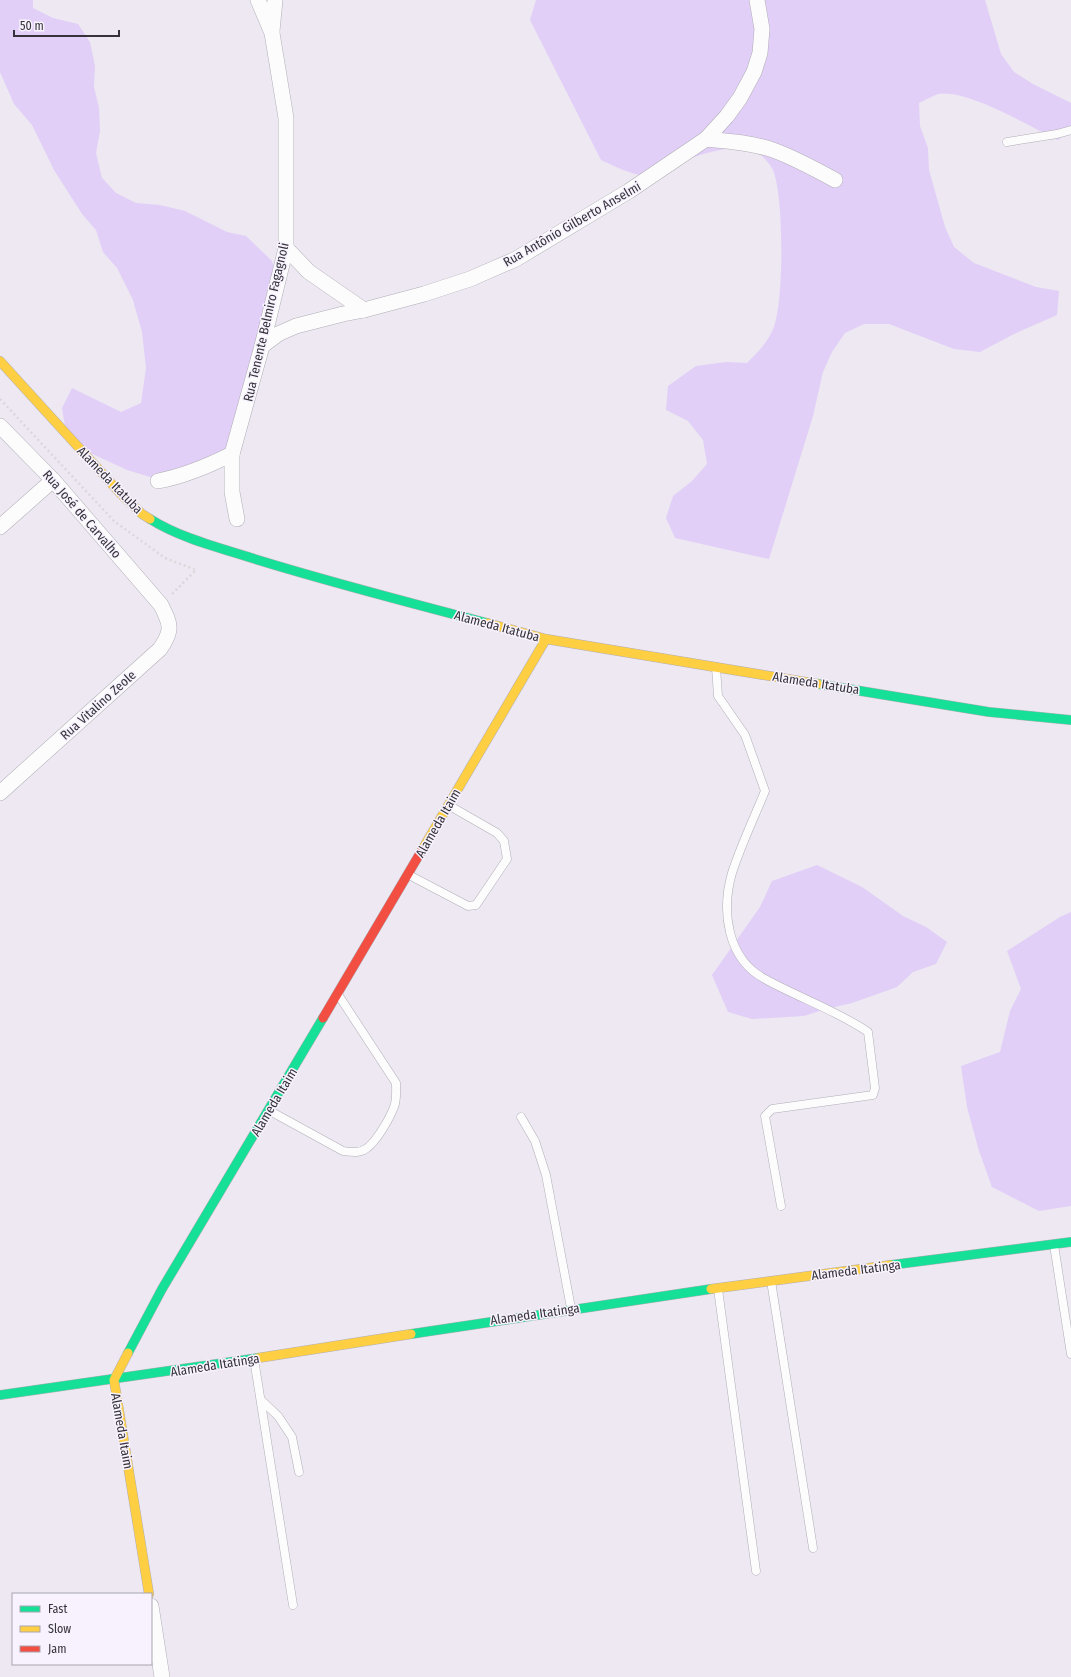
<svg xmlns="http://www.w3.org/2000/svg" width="1071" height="1677" font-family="'Fira Sans Condensed',sans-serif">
<rect width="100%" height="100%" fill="#ede8f2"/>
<g fill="#e1cff8">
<path d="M 0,0 L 33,0 L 33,8 L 53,18 L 78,24 L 90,42 L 95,66 L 94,87 L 99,108 L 100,131 L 96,153 L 102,178 L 116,193 L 136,203 L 160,205 L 185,211 L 227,232 L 246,236 L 272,261 L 279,283 L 235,435 L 222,455 L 167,482 L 127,470 L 82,449 L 66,432 L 62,408 L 72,388 L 121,412 L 141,403 L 146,368 L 142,332 L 133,300 L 117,268 L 103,252 L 96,230 L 82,214 L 54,170 L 32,125 L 14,104 L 0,72 Z"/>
<path d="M 536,0 L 985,0 L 1001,54 L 1014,72 L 1033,84 L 1071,103 L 1071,129 L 1058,140 C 1031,127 966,88 938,94 C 932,96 924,101 919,103 L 920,126 L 928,148 L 929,170 L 945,227 L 954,247 L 974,263 L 1036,287 L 1059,291 L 1057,315 L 1014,334 L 980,352 L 954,349 L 889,324 L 864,324 L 845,333 L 832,352 L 823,372 L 813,416 L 769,559 L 675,538 L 666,518 L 673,496 L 692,481 L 707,464 L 703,440 L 688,421 L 666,410 L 668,386 L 696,366 L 726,362 L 747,363 C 758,352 768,342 774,327 C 784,299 784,197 773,170 C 771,165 762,155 757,152 C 738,139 687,159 667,167 C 661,170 653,174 647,175 C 635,177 612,165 601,160 L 530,20 Z"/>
<path d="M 817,865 L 862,887 L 903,916 L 926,927 L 947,942 L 936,964 L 913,972 L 897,987 L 852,1003 L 826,1009 L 804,1016 L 752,1019 L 728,1012 L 712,975 L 760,907 L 772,881 Z"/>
<path d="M 1071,912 L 1071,1206 L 1039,1211 L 992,1187 L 979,1151 L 967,1107 L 961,1066 L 1000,1052 L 1010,1011 L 1021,989 L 1007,951 L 1060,917 Z"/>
</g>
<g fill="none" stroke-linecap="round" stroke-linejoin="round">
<defs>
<g id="lane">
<path d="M 1007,142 L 1057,134 L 1071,130"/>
<path d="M 716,667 L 718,696 L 745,735 L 765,791 C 754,818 741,845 732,873 C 721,911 727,959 765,979 C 799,998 836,1010 868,1032 L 875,1088 L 873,1095 L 772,1109 L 765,1116 L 781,1206"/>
<path d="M 409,875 L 468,906 L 476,905 L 507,859 L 504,841 L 497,833 L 450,806"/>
<path d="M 270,1111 L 343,1151 C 351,1152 359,1154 367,1148 C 376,1142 390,1118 394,1107 C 397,1100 396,1091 396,1083 L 339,996"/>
<path d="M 521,1117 L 535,1141 L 546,1175 L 571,1308"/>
<path d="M 1054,1245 L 1071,1354"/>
<path d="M 771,1281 L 813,1548"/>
<path d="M 718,1289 L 756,1571"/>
<path d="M 254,1359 L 293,1605"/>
<path d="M 261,1400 L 278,1416 L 292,1437 L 299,1472"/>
</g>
<g id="street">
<path d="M 272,31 L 275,0"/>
<path d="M 706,139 C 728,141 752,143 773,150 C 795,158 815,169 835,180"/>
<path d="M 286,248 L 309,272 L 364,310"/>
<path d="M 262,346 L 278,334 L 296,326 L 343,314 L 364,310 L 424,294 L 470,279 L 516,259 L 629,191 L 706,139 L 727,116 L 740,98 L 754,72 L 760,53 L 762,29 L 757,0"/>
<path d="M 0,426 L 53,480 L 161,605 C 171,625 173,630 160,649 L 0,793"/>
<path d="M 232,454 L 232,492 L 237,519"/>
<path d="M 158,481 C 185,476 208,466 232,454 L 262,346 L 286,248 L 286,118 L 272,33 L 258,0"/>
<path d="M 0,527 L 53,480"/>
<path d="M 151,1606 L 162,1677"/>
</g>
<g id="fast">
<path d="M 150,519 C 182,539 221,548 258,560 C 333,583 410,603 487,623"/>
<path d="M 818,684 L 989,712 L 1071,720"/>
<path d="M 891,1265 L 1071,1242"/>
<path d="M 411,1334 L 711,1289"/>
<path d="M 128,1353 L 162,1289 L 323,1018"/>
<path d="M 0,1395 L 258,1358"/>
</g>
<g id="slow">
<path d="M 0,361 L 121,494 L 142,514 L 150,519"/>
<path d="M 487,623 L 546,639 L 818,684"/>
<path d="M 422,850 L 546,639"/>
<path d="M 711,1289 L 891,1265"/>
<path d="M 128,1353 L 114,1380 L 149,1594"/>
<path d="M 258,1358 L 411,1334"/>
</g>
<path id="jam" d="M 323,1018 L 422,850"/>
</defs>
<use href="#lane" stroke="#b1aeb5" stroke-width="9"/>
<use href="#street" stroke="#b1aeb5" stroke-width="16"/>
<use href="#fast" stroke="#b1aeb5" stroke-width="10"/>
<use href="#slow" stroke="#b1aeb5" stroke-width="10"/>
<use href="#jam" stroke="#b1aeb5" stroke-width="10"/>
<path stroke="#d9d8db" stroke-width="2.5" stroke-dasharray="2 3" stroke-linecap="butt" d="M 0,399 L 114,521 L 165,558 L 196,570 L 171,595"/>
<use href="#lane" stroke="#fcfcfd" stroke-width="8"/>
<use href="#street" stroke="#fcfcfd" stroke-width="15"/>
<use href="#fast" stroke="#16e098" stroke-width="9"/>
<use href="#slow" stroke="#ffcf43" stroke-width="9"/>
<use href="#jam" stroke="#f24e42" stroke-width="9"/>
</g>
<g text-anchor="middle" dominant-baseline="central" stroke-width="3" stroke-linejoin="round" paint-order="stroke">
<g font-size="13" fill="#353239" stroke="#f7f2fe">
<text transform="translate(572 224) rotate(-30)">Rua Antônio Gilberto Anselmi</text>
<text transform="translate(266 322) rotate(-77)">Rua Tenente Belmiro Fagagnoli</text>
<text transform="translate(110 480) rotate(46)">Alameda Itatuba</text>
<text transform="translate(82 514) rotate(49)">Rua José de Carvalho</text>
<text transform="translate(497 626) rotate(15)">Alameda Itatuba</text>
<text transform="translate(816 683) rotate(9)">Alameda Itatuba</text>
<text transform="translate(98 705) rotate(-42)">Rua Vitalino Zeole</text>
<text transform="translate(438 823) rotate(-60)">Alameda Itaim</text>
<text transform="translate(274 1102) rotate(-59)">Alameda Itaim</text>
<text transform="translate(856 1270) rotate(-7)">Alameda Itatinga</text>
<text transform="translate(535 1314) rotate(-8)">Alameda Itatinga</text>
<text transform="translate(215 1365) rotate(-9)">Alameda Itatinga</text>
<text transform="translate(122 1431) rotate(80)">Alameda Itaim</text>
</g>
</g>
<rect x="12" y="1593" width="140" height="72" fill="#f7f2fe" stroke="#a9a5af"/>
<rect x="20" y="1606" width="20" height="6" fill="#16e098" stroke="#a9a5af"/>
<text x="48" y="1613" font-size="12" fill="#353239">Fast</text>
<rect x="20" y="1626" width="20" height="6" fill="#ffcf43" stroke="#a9a5af"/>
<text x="48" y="1633" font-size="12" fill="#353239">Slow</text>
<rect x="20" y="1646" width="20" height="6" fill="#f24e42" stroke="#a9a5af"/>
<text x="48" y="1653" font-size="12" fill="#353239">Jam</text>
<path d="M14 30v6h105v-6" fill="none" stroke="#353239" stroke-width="2"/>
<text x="20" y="30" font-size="12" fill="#353239" stroke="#f7f2fe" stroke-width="3" paint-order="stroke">50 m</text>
</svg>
